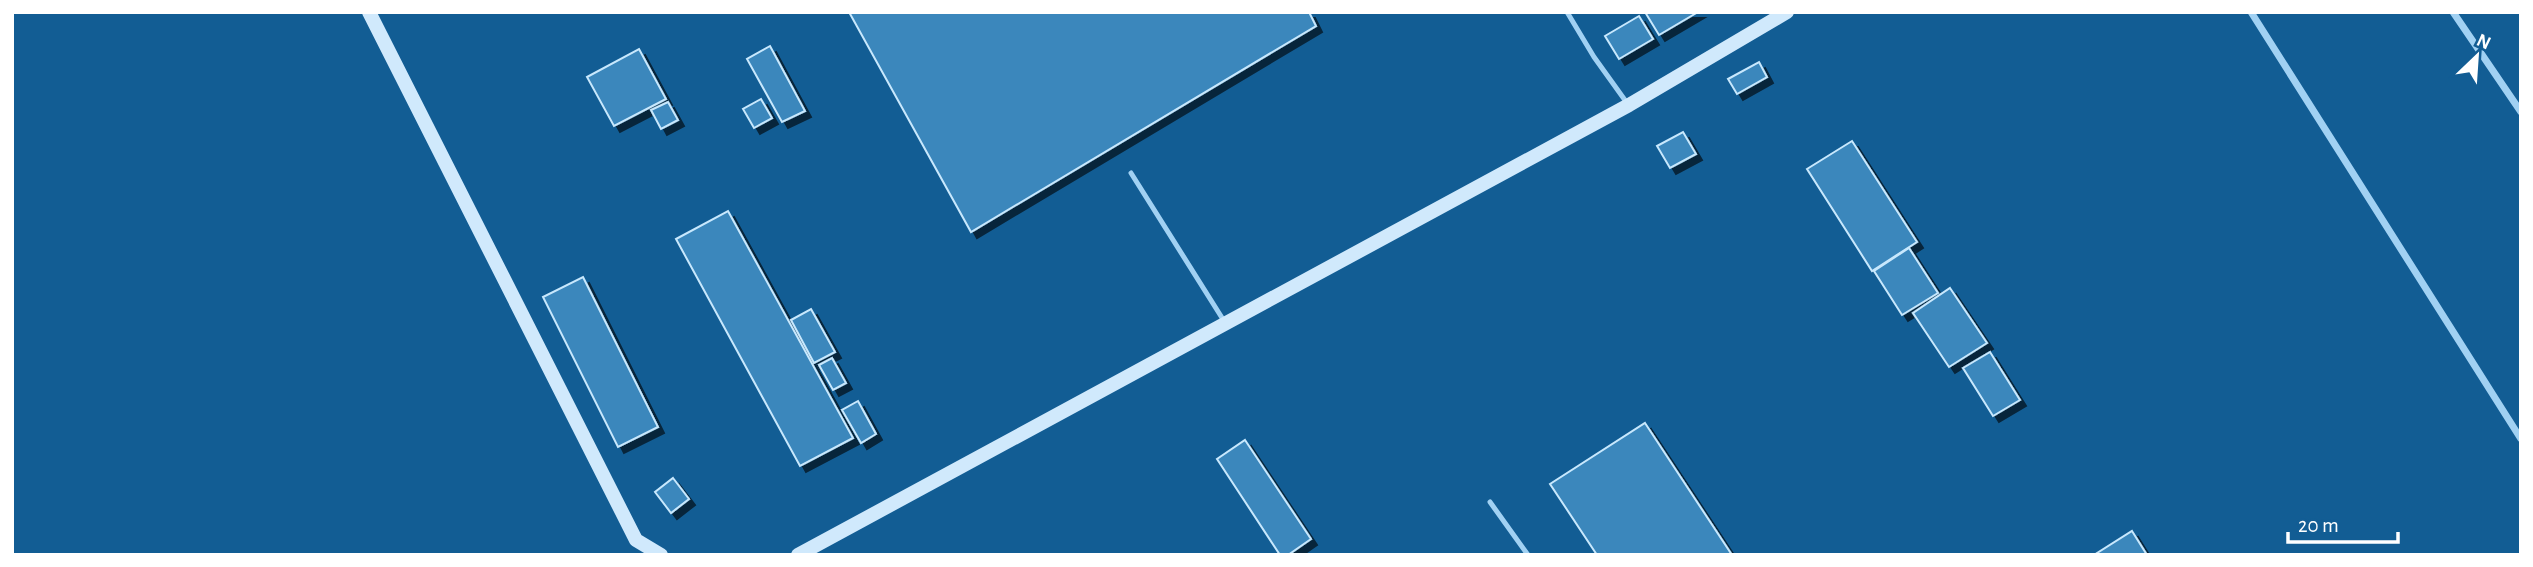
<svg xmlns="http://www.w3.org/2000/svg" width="2533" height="567" font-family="'Alegreya Sans',sans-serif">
<defs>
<filter id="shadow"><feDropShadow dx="6" dy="6" stdDeviation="0" flood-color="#0009"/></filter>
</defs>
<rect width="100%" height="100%" fill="#125d94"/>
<g fill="#3b87bc" stroke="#c8e8fd" stroke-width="2" filter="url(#shadow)">
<path d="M 849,12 L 1309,12 L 1316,26 L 971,232 Z"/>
<path d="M 1645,12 L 1698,12 L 1659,35 Z"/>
<path d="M 1639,16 L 1653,39 L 1619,59 L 1605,36 Z"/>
<path d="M 770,46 L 805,111 L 782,122 L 747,59 Z"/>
<path d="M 639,49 L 666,99 L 614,126 L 587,77 Z"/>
<path d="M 1759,62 L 1767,77 L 1737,94 L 1728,79 Z"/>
<path d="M 761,99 L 772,118 L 754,128 L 743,109 Z"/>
<path d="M 668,102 L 678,120 L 661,129 L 651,110 Z"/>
<path d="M 1683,132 L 1696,154 L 1670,168 L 1657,146 Z"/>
<path d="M 1852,141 L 1917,242 L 1872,271 L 1807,169 Z"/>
<path d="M 728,211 L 853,438 L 800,466 L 676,239 Z"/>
<path d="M 1909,248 L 1938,293 L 1902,315 L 1874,271 Z"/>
<path d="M 583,277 L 658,427 L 618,447 L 543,297 Z"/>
<path d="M 1950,288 L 1987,343 L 1949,367 L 1913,313 Z"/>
<path d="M 811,309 L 835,352 L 814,363 L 791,320 Z"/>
<path d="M 1990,352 L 2020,400 L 1993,416 L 1963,368 Z"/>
<path d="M 832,358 L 846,383 L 833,390 L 819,365 Z"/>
<path d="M 858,401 L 876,434 L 861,443 L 842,410 Z"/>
<path d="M 1645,423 L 1732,555 L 1597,555 L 1550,484 Z"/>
<path d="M 1245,440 L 1311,539 L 1288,555 L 1280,555 L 1217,459 Z"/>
<path d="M 673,478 L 689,499 L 671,513 L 655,492 Z"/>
<path d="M 2132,531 L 2147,555 L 2094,555 Z"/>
</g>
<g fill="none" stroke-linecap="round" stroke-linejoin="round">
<g stroke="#a1d1f3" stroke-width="5">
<path d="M 1567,12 L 1594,57 L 1627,103"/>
<path d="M 1131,173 L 1224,321"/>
<path d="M 1490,502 L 1528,555"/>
</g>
<g stroke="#a1d1f3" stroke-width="7">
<path d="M 2251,12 L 2521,439"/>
<path d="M 2453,12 L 2521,112"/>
</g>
<g stroke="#d0e9fc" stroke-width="14">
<path d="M 369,12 L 636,540 L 661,555"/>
<path d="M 798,555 L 1629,105 L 1787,12"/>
</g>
</g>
<rect width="2533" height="567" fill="none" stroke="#ffffff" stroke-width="28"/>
<g transform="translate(2477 56) rotate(25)" stroke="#125d94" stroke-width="5" paint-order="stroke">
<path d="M0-5L12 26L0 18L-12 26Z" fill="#ffffff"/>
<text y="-10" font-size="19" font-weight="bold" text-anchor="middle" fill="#ffffff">N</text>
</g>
<path d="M2288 532v10h110v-10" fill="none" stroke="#ffffff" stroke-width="3.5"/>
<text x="2298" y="532" font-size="21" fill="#ffffff" stroke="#125d94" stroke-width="5" paint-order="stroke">20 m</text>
</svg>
